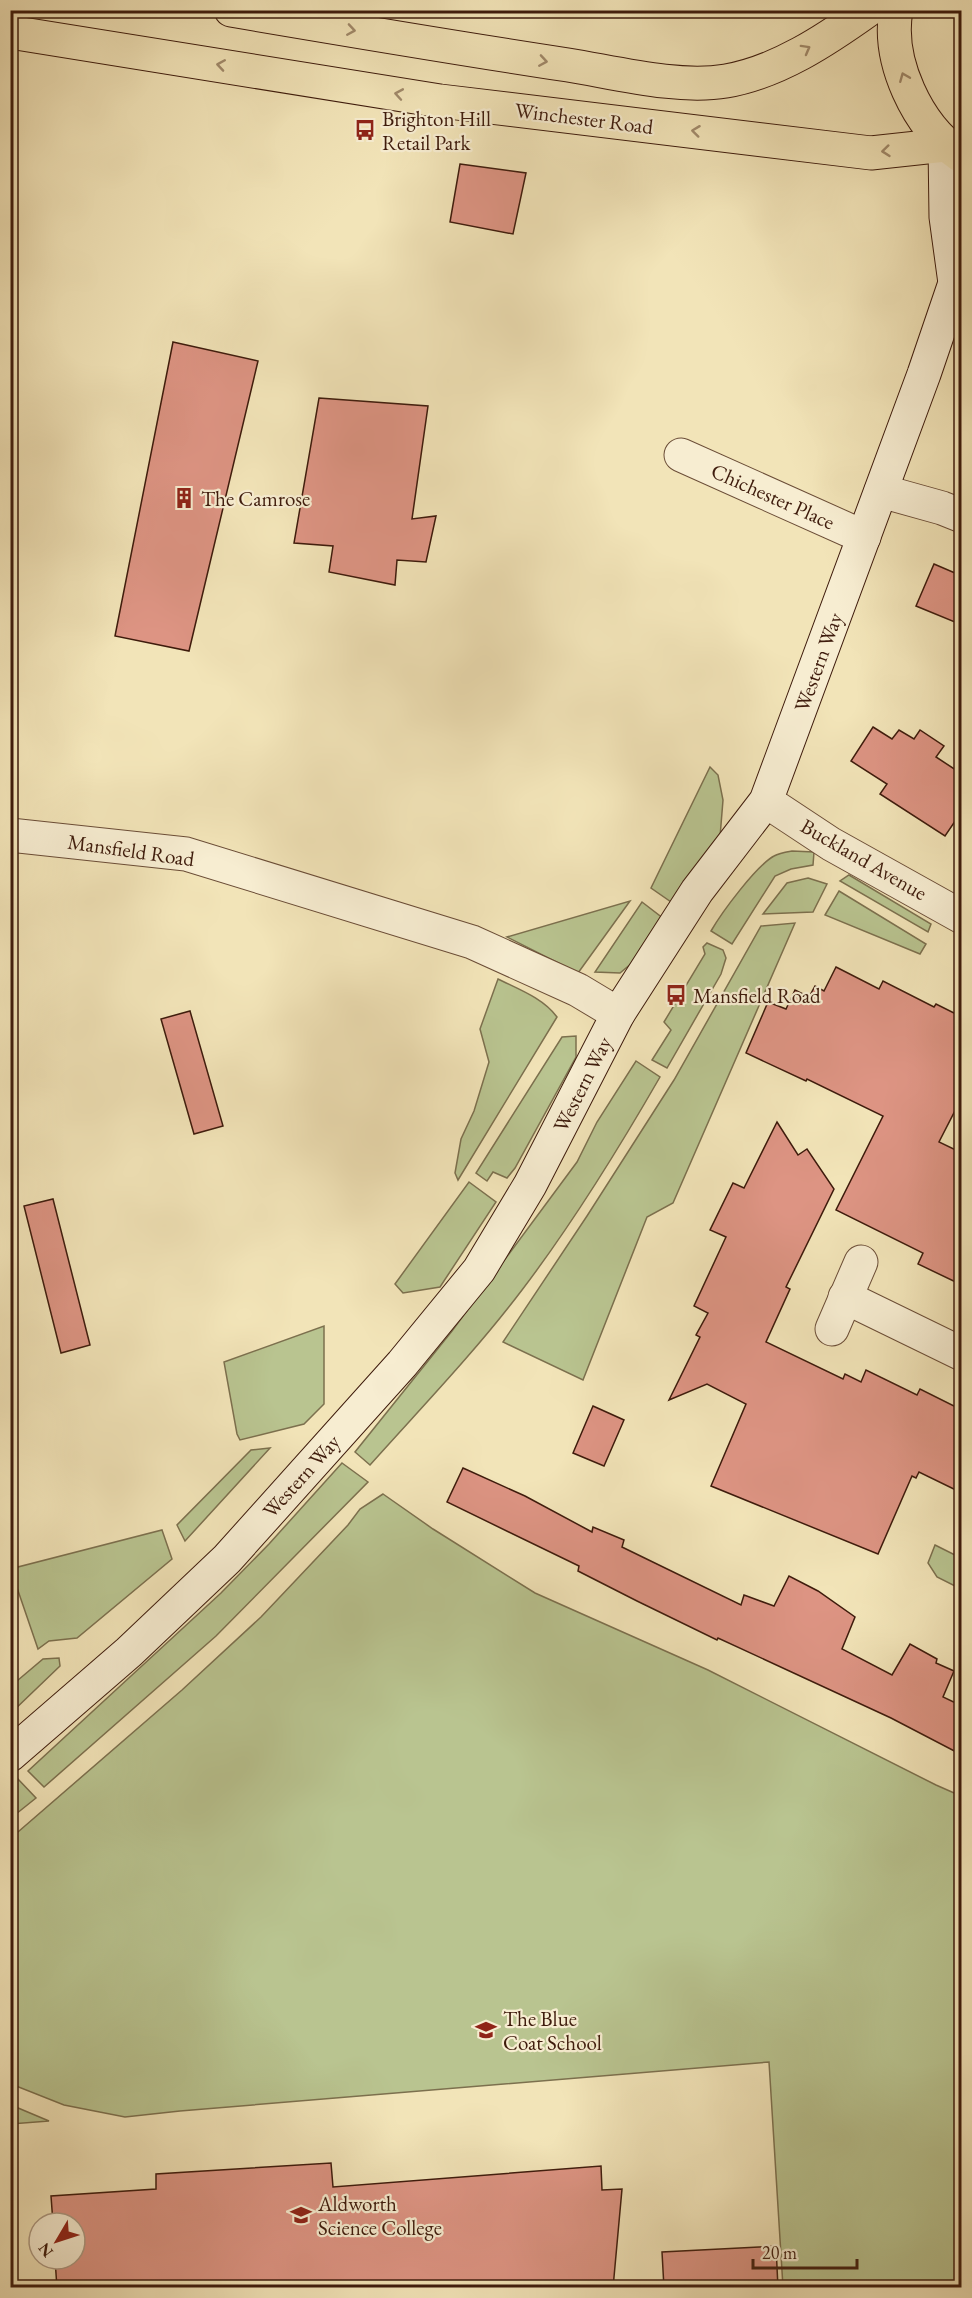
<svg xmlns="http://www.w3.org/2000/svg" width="972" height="2298" font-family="'EB Garamond',serif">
<rect width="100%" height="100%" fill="#f2e4b8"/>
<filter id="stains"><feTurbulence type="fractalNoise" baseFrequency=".00333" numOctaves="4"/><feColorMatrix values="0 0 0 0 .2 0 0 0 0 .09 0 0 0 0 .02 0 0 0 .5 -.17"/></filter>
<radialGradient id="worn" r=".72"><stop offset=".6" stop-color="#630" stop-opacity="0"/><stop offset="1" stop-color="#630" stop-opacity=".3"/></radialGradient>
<g fill="#b9c490" stroke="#7c704e" stroke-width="1.5">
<path d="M 710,767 L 718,775 L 723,800 L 720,837 L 674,904 L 651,888 Z"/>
<path d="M 792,851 L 814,852 L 813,865 L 791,869 L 775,876 L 732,944 L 711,931 C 722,912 756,866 774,856 C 779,853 786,852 792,851 Z"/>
<path d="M 849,875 L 931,924 L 928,932 L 840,881 Z"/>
<path d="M 808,878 L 827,884 L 813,912 L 763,914 L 787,883 Z"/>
<path d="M 839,891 L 926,944 L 920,954 L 825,915 Z"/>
<path d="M 630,901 L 578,973 L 507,937 Z"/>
<path d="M 642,902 L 664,919 L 644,953 L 620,973 L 595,972 Z"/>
<path d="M 795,923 L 673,1203 L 647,1217 L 583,1380 L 503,1342 L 587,1216 L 674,1080 L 761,926 Z"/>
<path d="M 707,943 L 723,950 L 726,958 L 721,974 L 667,1068 L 652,1060 L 671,1030 L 664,1022 L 705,954 L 703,947 Z"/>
<path d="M 498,979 C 518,989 543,998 557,1017 L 458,1180 L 455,1173 L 461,1139 L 474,1111 L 489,1062 L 480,1029 Z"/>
<path d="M 576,1036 L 576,1057 L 515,1168 L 507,1178 L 493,1172 L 487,1181 L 476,1173 L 562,1037 Z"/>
<path d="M 636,1061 L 660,1077 C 618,1150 573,1223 522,1290 C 475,1352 421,1408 370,1465 L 355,1452 L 452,1331 L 577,1162 L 597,1122 Z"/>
<path d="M 469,1182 L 496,1202 L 440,1287 L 403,1293 L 395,1284 Z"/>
<path d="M 324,1326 L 324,1404 L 304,1424 L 240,1440 L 237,1434 L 224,1362 Z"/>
<path d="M 270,1448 L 185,1541 L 177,1525 L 251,1450 Z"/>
<path d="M 342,1463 L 368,1482 L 216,1636 L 44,1787 L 28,1771 L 221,1593 L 269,1544 Z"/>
<path d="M 383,1494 L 433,1529 L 535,1593 L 708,1670 L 936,1785 L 961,1796 L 961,2287 L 783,2287 L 769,2062 L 180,2111 L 125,2117 L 64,2105 L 11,2084 L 11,1838 L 182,1690 L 261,1617 L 348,1525 L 360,1509 Z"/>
<path d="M 162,1530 L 172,1559 L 77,1638 L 49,1641 L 38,1649 L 13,1576 L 18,1567 Z"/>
<path d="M 935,1545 L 961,1558 L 961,1589 L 937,1577 L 928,1563 Z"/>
<path d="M 59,1658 L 60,1666 L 11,1713 L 11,1686 L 43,1659 Z"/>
<path d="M 17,1778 L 36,1798 L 11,1818 L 11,1784 Z"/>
<path d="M 11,2105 L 49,2121 L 11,2124 Z"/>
</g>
<g fill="#dd9483" stroke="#3e1b0c" stroke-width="1.5">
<path d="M 460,164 L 526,173 L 513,234 L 450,222 Z"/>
<path d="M 173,342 L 258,361 L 189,651 L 115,636 Z"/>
<path d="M 319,398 L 428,406 L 412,519 L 436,516 L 426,562 L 397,560 L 395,585 L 329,572 L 333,546 L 294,543 Z"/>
<path d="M 934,564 L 962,576 L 962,625 L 916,606 Z"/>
<path d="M 873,727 L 892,739 L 899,730 L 914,739 L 920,730 L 944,746 L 936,757 L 962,774 L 962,811 L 945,836 L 880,794 L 887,784 L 851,761 Z"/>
<path d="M 836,967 L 879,989 L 883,981 L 934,1007 L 936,1004 L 962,1017 L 962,1097 L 939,1142 L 962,1153 L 962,1285 L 918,1264 L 923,1253 L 836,1210 L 883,1116 L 807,1079 L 806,1081 L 746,1053 L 768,1002 L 786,1009 L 795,990 L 809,997 L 815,986 L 824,991 Z"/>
<path d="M 190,1011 L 223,1126 L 194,1134 L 161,1019 Z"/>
<path d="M 777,1122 L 798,1155 L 807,1149 L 834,1189 L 786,1287 L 790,1289 L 766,1342 L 843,1379 L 845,1374 L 861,1382 L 866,1370 L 917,1395 L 920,1389 L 962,1410 L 962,1493 L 919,1472 L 916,1478 L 912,1476 L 878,1554 L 711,1486 L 746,1404 L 707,1384 L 669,1400 L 700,1337 L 696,1335 L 708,1313 L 694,1306 L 726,1237 L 710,1230 L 733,1183 L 744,1188 Z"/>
<path d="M 53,1199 L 90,1345 L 61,1353 L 24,1206 Z"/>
<path d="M 593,1406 L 624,1420 L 604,1466 L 573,1453 Z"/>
<path d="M 463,1468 L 525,1496 L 592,1532 L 593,1527 L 624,1540 L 622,1547 L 741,1605 L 744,1595 L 774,1606 L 789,1576 L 818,1591 L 855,1617 L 842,1649 L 892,1675 L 910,1644 L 937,1659 L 936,1663 L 954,1671 L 943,1697 L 962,1706 L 962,1755 L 891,1718 L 718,1638 L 717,1640 L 637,1601 L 578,1571 L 579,1566 L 447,1502 Z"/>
<path d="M 331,2163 L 333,2187 L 601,2166 L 602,2190 L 622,2189 L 613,2288 L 57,2288 L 55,2259 L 75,2259 L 75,2223 L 53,2223 L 51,2196 L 156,2189 L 156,2174 Z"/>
<path d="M 776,2246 L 778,2288 L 664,2288 L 662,2252 Z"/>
</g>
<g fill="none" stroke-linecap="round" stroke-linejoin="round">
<defs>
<g id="street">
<path d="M 681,455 L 864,537"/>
<path d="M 881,491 L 942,508 L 962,516"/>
<path d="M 766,801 L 831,844 L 962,917"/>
<path d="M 10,835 L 186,854 L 472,942 L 578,990 L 618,1014"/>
<path d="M 845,1297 L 962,1354"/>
<path d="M 832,1329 L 861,1262"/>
</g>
<g id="secondary">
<path d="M 945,145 L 946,217 L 955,283"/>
<path d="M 10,1755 L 129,1652 L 227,1559 L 402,1364 L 479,1270 L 530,1185 L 618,1014 L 697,891 L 766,801 L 924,374 L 955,283 L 962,275"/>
</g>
<g id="primary">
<path d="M 231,10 C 343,29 456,48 568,65 C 617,73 678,89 726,81 C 778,72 826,40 868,10"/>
<path d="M 896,10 C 887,61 917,126 960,155"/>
<path d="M 10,32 L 440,101 L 871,153 L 945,145"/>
</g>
</defs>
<use href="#street" stroke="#6b4d37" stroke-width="35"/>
<use href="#secondary" stroke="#3e1b0c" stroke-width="35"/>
<use href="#primary" stroke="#3e1b0c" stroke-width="35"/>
<use href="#street" stroke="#f7edd1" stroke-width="33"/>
<use href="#secondary" stroke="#f7edd1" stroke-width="33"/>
<use href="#primary" stroke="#f2e4b8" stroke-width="33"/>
</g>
<defs><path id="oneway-chevron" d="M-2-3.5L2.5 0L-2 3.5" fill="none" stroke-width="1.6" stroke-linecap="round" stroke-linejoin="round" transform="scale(1.5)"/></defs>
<g stroke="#a18a6b">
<use href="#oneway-chevron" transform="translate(351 30) rotate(9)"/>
<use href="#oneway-chevron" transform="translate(806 49) rotate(-29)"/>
<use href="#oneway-chevron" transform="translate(543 61) rotate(9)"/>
<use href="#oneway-chevron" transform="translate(221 65) rotate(-171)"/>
<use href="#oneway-chevron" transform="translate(904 77) rotate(-112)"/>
<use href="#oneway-chevron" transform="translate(399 94) rotate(-170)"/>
<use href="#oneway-chevron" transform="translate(696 131) rotate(-173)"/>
<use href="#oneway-chevron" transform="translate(886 151) rotate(174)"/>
</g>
<defs>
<symbol id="bus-bare" viewBox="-9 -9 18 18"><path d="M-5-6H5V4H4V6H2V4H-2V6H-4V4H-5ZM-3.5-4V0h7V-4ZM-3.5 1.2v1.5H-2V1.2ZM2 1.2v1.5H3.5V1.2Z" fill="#8f2418" stroke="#f7edd1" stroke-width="2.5" paint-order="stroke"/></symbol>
<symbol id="building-bare" viewBox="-9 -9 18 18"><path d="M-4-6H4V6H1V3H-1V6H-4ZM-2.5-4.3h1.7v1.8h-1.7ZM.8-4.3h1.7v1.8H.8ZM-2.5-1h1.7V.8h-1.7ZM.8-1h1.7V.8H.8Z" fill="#8f2418" stroke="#f7edd1" stroke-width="2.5" paint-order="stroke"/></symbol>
<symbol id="school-bare" viewBox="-9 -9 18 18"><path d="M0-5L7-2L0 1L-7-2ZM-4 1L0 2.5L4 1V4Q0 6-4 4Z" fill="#8f2418" stroke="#f7edd1" stroke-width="2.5" paint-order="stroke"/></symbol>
</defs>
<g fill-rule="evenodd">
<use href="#bus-bare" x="350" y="115" width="30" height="30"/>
<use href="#building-bare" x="169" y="483" width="30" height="30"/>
<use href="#bus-bare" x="661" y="980" width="30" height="30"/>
<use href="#school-bare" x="471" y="2015" width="30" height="30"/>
<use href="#school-bare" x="286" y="2200" width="30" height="30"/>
</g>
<g text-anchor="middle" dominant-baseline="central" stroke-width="4.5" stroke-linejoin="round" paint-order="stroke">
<g font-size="21" fill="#3e1b0c" stroke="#f7edd1" text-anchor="start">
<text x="382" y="118">Brighton Hill<tspan x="382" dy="24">Retail Park</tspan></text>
<text x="201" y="498">The Camrose</text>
<text x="693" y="995">Mansfield Road</text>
<text x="503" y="2018">The Blue<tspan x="503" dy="24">Coat School</tspan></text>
<text x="318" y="2203">Aldworth<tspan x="318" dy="24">Science College</tspan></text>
</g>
<g font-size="21" fill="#3e1b0c" stroke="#f7edd1">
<text transform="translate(584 118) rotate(7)">Winchester Road</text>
<text transform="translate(773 496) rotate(24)">Chichester Place</text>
<text transform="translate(818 662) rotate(-70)">Western Way</text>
<text transform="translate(131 850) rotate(8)">Mansfield Road</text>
<text transform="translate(864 859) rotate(30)">Buckland Avenue</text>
<text transform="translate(582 1084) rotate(-63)">Western Way</text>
<text transform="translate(301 1476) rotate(-48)">Western Way</text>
</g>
</g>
<rect width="972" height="2298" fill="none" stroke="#f2e4b8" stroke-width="36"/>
<rect x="12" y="12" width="948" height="2274" fill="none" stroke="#3e1b0c" stroke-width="3"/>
<rect x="18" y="18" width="936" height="2262" fill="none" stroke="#3e1b0c" stroke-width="1.5"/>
<g transform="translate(57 2241) rotate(231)"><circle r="28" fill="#f7edd1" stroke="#ad9982" stroke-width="1.5"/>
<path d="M0-4.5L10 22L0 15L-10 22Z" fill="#8f2418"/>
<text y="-9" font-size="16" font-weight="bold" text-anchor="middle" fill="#3e1b0c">N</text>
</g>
<path d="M753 2259v9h104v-9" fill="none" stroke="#3e1b0c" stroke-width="3"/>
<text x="762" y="2259" font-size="18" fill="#3e1b0c" stroke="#f7edd1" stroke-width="4.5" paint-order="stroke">20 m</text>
<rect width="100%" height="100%" filter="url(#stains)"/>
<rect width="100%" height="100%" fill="url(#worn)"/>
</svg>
